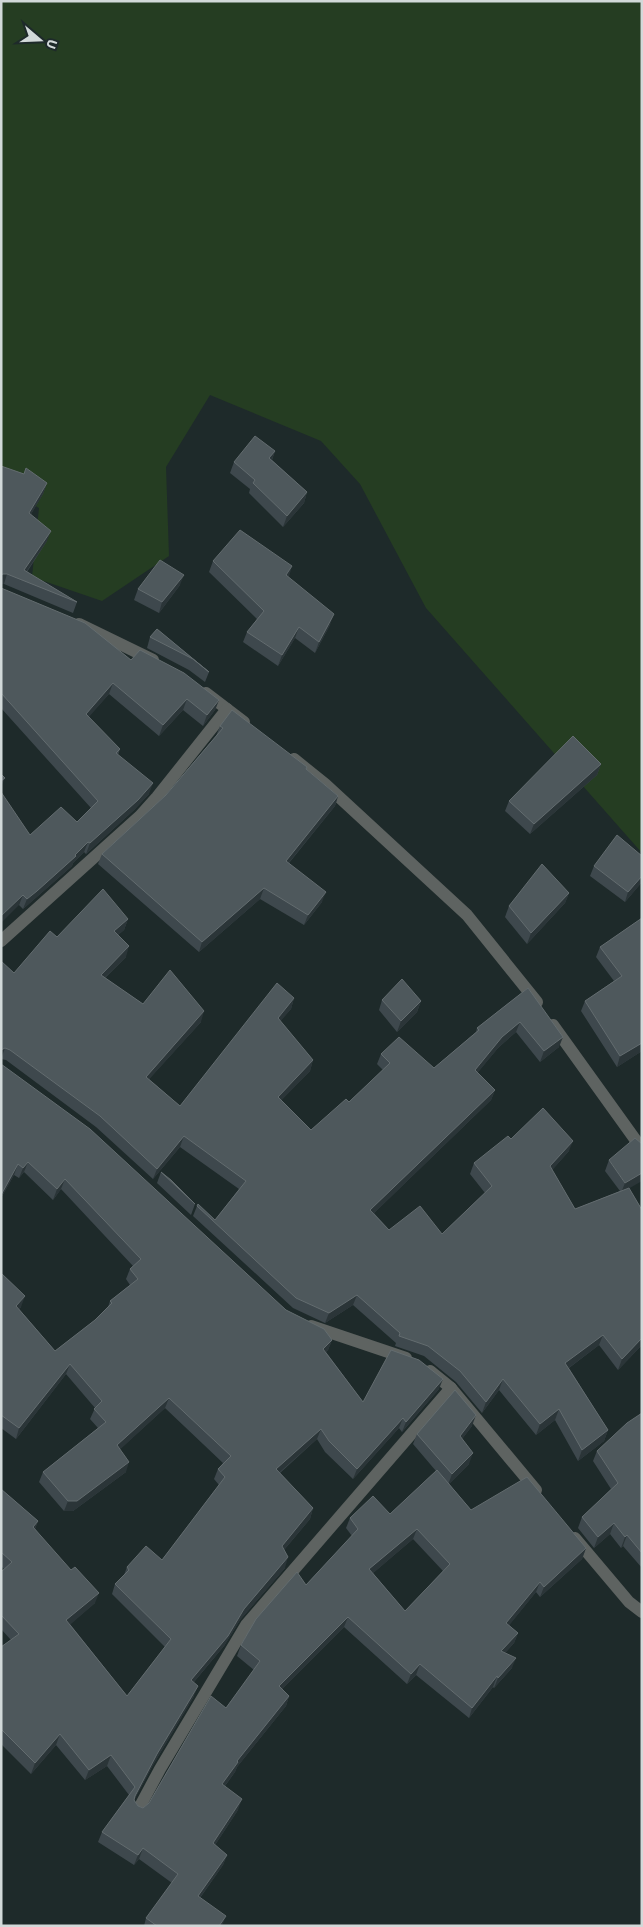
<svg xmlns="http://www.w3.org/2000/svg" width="643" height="1927" font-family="'Source Sans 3',sans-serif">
<rect width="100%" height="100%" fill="#1e2a2a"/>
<path fill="#253d22" d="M 1,1 L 642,1 L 642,853 L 426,608 L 360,484 L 321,441 L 210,395 L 166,467 L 169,556 L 102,601 L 32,577 L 39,508 L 1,486 Z"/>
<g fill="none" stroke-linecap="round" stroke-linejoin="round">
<g stroke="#5e6361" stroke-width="12">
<path d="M 79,624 L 153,660"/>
<path d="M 206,693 L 244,722"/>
<path d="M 294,759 L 325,784 L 467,915 L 537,1002"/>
<path d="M 1,941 L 140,816 L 157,797 L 227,709"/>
<path d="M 553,1025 L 642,1149"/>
<path d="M 311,1326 L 406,1358"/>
<path d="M 430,1371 L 451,1388 L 536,1490"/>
<path d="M 575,1538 L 629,1602 L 642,1612"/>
<path d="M 138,1810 L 160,1769 L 246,1625 L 451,1388"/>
</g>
</g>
<g fill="#3e484d" fill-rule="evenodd">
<path d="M 275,451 L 272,460 L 307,492 L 304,503 L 283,527 L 249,493 L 250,489 L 230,473 L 234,462 Z"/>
<path d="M 1,466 L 47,483 L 43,494 L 31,514 L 47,541 L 27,572 L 77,602 L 73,613 L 4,584 L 1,584 Z"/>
<path d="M 213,561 L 288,577 L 330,625 L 315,653 L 295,638 L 278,666 L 243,642 L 247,632 L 257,619 L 209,572 Z"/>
<path d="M 180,585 L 159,613 L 134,600 L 138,589 Z"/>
<path d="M 1,588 L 131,660 L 219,700 L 215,710 L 203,726 L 183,710 L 159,736 L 109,694 L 88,717 L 120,749 L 118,755 L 149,794 L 134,810 L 86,854 L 84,852 L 73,863 L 72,866 L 23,909 L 19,905 L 30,835 L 77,822 L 91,808 L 1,708 Z"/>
<path d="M 157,629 L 209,672 L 205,682 L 189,670 L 147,648 L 150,637 Z"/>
<path d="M 220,726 L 306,769 L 338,796 L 335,806 L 289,863 L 322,902 L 304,925 L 260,899 L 199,952 L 98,864 L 102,854 L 166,795 L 216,736 Z"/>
<path d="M 601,764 L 597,775 L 530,834 L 505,811 L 509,801 Z"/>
<path d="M 642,856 L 642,882 L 625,902 L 590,876 L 594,866 Z"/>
<path d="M 569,893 L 565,903 L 527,944 L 505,917 L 509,906 Z"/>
<path d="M 642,918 L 642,1051 L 617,1067 L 581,1011 L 585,1001 L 614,981 L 596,957 L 600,947 Z"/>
<path d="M 128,919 L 124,930 L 118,935 L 126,957 L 105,978 L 143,1004 L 201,1022 L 149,1079 L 180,1106 L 294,998 L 291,1009 L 280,1021 L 313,1060 L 310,1071 L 281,1100 L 311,1130 L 349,1102 L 383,1070 L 377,1064 L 381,1054 L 434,1068 L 476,1032 L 477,1028 L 528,988 L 559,1047 L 540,1062 L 516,1032 L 498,1048 L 477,1073 L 495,1090 L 491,1100 L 374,1213 L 389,1230 L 442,1234 L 485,1193 L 470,1174 L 474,1163 L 511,1139 L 569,1151 L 552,1170 L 575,1209 L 620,1191 L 605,1171 L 609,1160 L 629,1189 L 642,1210 L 642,1345 L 618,1370 L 599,1345 L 569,1368 L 608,1430 L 604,1441 L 578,1461 L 555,1420 L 536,1435 L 499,1390 L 482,1413 L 456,1382 L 424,1356 L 395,1346 L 396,1343 L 353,1305 L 325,1323 L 293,1308 L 193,1216 L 197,1206 L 215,1220 L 239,1189 L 180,1147 L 153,1179 L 96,1127 L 6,1060 L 1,1059 L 14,973 L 57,937 Z"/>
<path d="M 382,1000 L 421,1001 L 417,1012 L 397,1032 L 379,1010 Z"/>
<path d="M 1,1064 L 286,1310 L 332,1340 L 328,1350 L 326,1352 L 363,1402 L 439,1389 L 402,1432 L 399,1428 L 353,1479 L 325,1452 L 317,1439 L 280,1473 L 313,1508 L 310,1519 L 284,1550 L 285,1568 L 240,1620 L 224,1646 L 194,1682 L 194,1696 L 153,1765 L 134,1800 L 138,1806 L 143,1808 L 149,1803 L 226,1708 L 254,1670 L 237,1656 L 241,1645 L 306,1585 L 352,1536 L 346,1528 L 350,1518 L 390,1514 L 436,1471 L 413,1444 L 417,1434 L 472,1426 L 462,1439 L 469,1464 L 449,1484 L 471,1510 L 586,1548 L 582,1559 L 540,1597 L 536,1592 L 509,1625 L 518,1633 L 514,1643 L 505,1653 L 512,1668 L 494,1688 L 493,1687 L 469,1718 L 416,1675 L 407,1684 L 344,1627 L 282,1689 L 289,1696 L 286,1706 L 237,1767 L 235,1772 L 225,1786 L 238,1810 L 215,1845 L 227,1855 L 223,1865 L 200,1898 L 222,1926 L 144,1926 L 146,1918 L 172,1883 L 139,1859 L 134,1865 L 98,1842 L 102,1832 L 129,1795 L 107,1766 L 85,1780 L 56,1745 L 31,1774 L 1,1744 L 1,1647 L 11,1640 L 1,1629 L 1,1572 L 4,1569 L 1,1566 L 1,1489 L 38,1521 L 35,1529 L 95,1603 L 70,1624 L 127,1696 L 165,1647 L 112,1594 L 115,1584 L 124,1575 L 127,1567 L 162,1560 L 219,1485 L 214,1479 L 218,1469 L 223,1463 L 165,1408 L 120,1449 L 126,1472 L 73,1511 L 64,1511 L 39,1482 L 43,1472 L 98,1428 L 90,1419 L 95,1408 L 66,1374 L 16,1439 L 1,1428 L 1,1273 L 21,1307 L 19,1309 L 55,1351 L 95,1320 L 108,1307 L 110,1301 L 130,1285 L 126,1279 L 130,1269 L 133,1266 L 61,1189 L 53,1200 L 24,1172 L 19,1178 L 14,1175 L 1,1198 ZM 413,1539 L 443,1571 L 405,1611 L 373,1573 Z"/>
<path d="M 161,1172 L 195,1204 L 191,1215 L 157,1183 Z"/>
<path d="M 642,1413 L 642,1568 L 623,1546 L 621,1548 L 610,1534 L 594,1548 L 578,1528 L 582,1517 L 611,1489 L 593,1461 L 597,1451 Z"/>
</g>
<g fill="#2b3538">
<path d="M 275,451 L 271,462 L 269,458 Z"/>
<path d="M 47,483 L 43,494 L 26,523 L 29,513 Z"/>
<path d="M 307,492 L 304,503 L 283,527 L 287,516 Z"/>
<path d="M 51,531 L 47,541 L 20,581 L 24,570 Z"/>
<path d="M 292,566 L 289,577 L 282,586 L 286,575 Z"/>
<path d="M 3,574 L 7,574 L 4,584 L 1,584 L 1,575 Z"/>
<path d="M 184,575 L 180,585 L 159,613 L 162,602 Z"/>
<path d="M 334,614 L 330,625 L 315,653 L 319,642 Z"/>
<path d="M 299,627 L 295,638 L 278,666 L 282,655 Z"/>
<path d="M 113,683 L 109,694 L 82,725 L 86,714 Z"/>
<path d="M 187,699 L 183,710 L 159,736 L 163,725 Z"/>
<path d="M 219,700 L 215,710 L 203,726 L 207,715 Z"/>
<path d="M 601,764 L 597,775 L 530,834 L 534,824 Z"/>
<path d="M 5,778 L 1,787 L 1,781 Z"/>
<path d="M 153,783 L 149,794 L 134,810 L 86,854 L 90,843 Z"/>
<path d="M 338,796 L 335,806 L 282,871 L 286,861 Z"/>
<path d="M 88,842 L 84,852 L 73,863 L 72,866 L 23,909 L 27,899 Z"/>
<path d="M 642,876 L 642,882 L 625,902 L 628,892 Z"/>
<path d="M 264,888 L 260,899 L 199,952 L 202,942 Z"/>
<path d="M 326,892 L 322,902 L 304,925 L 308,915 Z"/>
<path d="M 569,893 L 565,903 L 527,944 L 531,933 Z"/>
<path d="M 23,895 L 19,905 L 1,923 L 1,916 Z"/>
<path d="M 128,919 L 124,930 L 110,942 L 114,931 Z"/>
<path d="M 129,946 L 126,957 L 97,985 L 101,975 Z"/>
<path d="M 294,998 L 291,1009 L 274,1029 L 278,1018 Z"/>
<path d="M 421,1001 L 417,1012 L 397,1032 L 401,1021 Z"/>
<path d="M 204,1011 L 201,1022 L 142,1087 L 146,1077 Z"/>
<path d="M 520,1022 L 516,1032 L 498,1048 L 471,1081 L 475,1070 L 502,1037 Z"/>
<path d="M 563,1037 L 559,1047 L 540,1062 L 544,1051 Z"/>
<path d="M 642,1043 L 642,1051 L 617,1067 L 620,1056 Z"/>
<path d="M 5,1048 L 1,1059 L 1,1050 Z"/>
<path d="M 313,1060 L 310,1071 L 274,1108 L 278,1097 Z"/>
<path d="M 495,1090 L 491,1100 L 367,1220 L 370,1210 Z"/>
<path d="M 184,1136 L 180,1147 L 153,1179 L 157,1169 Z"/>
<path d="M 573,1141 L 569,1151 L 546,1177 L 550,1166 Z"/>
<path d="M 28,1162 L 24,1172 L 19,1178 L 23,1168 Z"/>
<path d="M 18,1164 L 14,1175 L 1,1198 L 1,1195 Z"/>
<path d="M 642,1173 L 642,1181 L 621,1193 L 625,1183 Z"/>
<path d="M 65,1179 L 61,1189 L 53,1200 L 57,1189 Z"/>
<path d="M 357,1295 L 353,1305 L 325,1323 L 329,1313 Z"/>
<path d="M 25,1296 L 21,1307 L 12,1316 L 16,1306 Z"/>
<path d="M 603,1335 L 599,1345 L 562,1373 L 565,1363 Z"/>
<path d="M 642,1338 L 642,1345 L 618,1370 L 622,1359 Z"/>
<path d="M 332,1340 L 328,1350 L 320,1359 L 323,1349 Z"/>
<path d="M 70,1364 L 66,1374 L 16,1439 L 19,1428 Z"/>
<path d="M 443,1379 L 439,1389 L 402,1432 L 406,1422 Z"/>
<path d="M 503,1379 L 499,1390 L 482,1413 L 486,1402 Z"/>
<path d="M 169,1398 L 165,1408 L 113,1456 L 117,1445 Z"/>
<path d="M 559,1409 L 555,1420 L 536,1435 L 540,1424 Z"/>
<path d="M 476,1415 L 472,1426 L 456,1447 L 460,1436 Z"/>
<path d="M 403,1418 L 399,1428 L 353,1479 L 357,1469 Z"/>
<path d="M 321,1429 L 317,1439 L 272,1479 L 276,1469 Z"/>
<path d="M 608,1430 L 604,1441 L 578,1461 L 582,1450 Z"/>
<path d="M 473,1453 L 469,1464 L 448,1485 L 452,1474 Z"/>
<path d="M 129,1462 L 126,1472 L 73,1511 L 64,1511 L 68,1501 Z"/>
<path d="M 313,1508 L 310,1519 L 278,1557 L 282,1546 Z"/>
<path d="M 38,1521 L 34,1531 L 33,1527 Z"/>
<path d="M 614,1523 L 610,1534 L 594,1548 L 598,1537 Z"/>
<path d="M 417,1529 L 413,1539 L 365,1580 L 369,1569 Z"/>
<path d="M 627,1535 L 623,1546 L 621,1548 L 625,1537 Z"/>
<path d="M 586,1548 L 582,1559 L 540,1597 L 544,1587 Z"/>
<path d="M 288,1557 L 285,1568 L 240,1620 L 224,1646 L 187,1690 L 191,1680 L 244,1609 Z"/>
<path d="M 540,1582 L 536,1592 L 503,1633 L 506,1623 Z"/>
<path d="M 99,1593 L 95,1603 L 63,1631 L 66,1620 Z"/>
<path d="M 348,1617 L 344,1627 L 275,1696 L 279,1686 Z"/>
<path d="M 518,1633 L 514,1643 L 498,1661 L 501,1651 Z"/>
<path d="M 516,1658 L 512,1668 L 494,1688 L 498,1678 Z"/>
<path d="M 420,1664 L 416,1675 L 407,1684 L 411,1674 Z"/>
<path d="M 497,1676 L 493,1687 L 469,1718 L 472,1708 Z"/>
<path d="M 198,1686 L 194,1696 L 153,1765 L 131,1806 L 135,1796 L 157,1754 Z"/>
<path d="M 289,1696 L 286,1706 L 237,1767 L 235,1772 L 218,1795 L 222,1784 L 237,1761 Z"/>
<path d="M 60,1734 L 56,1745 L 31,1774 L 35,1763 Z"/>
<path d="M 111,1755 L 107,1766 L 85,1780 L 89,1770 Z"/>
<path d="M 242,1799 L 238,1810 L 209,1854 L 213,1843 Z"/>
<path d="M 143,1848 L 139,1859 L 134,1865 L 138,1855 Z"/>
<path d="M 227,1855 L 223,1865 L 194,1906 L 198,1896 Z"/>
<path d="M 226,1916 L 222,1926 L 219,1926 Z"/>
</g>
<g fill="#4e585c" stroke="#636c6f" fill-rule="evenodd">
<path d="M 255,436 L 275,451 L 269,458 L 307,492 L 287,516 L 253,483 L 255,480 L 234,462 Z"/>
<path d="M 1,466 L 24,474 L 26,468 L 47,483 L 29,513 L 51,531 L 24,570 L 77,602 L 7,574 L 3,574 L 1,575 Z"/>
<path d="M 240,530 L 292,566 L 286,575 L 334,614 L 319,642 L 299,627 L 282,655 L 247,632 L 264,611 L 213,561 Z"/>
<path d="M 160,560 L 184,575 L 162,602 L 138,589 Z"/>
<path d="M 1,588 L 85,623 L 131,660 L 140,650 L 184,673 L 219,700 L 207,715 L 187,699 L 163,725 L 113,683 L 86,714 L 120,749 L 116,753 L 153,783 L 138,800 L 90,843 L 88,842 L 75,855 L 76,856 L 37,891 L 27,899 L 23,895 L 1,916 L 1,792 L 30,835 L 61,807 L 77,822 L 98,801 L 1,693 Z"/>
<path d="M 157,629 L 209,672 L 193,659 L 150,637 Z"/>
<path d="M 232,710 L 307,767 L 306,769 L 338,796 L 286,861 L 326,892 L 308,915 L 264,888 L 202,942 L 102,854 L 166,795 L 223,728 L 220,726 Z"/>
<path d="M 573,736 L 601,764 L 534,824 L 509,801 Z"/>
<path d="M 1,774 L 5,778 L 1,781 Z"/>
<path d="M 617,835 L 642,856 L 642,876 L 628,892 L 594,866 Z"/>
<path d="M 542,864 L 569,893 L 531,933 L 509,906 Z"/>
<path d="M 103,889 L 128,919 L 114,931 L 129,946 L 101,975 L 143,1004 L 170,970 L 204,1011 L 146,1077 L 180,1106 L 277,983 L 294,998 L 278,1018 L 313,1060 L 278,1097 L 311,1130 L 346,1099 L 349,1102 L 390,1063 L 381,1054 L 399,1037 L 434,1068 L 479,1030 L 477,1028 L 528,988 L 563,1037 L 544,1051 L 520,1022 L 502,1037 L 475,1070 L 495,1090 L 370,1210 L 389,1230 L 420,1206 L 442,1234 L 492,1186 L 474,1163 L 508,1136 L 511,1139 L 543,1108 L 573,1141 L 550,1166 L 575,1209 L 629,1188 L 642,1210 L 642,1338 L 622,1359 L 603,1335 L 565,1363 L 608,1430 L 582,1450 L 559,1409 L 540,1424 L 503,1379 L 486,1402 L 460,1371 L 428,1346 L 399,1336 L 400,1333 L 357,1295 L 329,1313 L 296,1298 L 197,1206 L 198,1204 L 215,1220 L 246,1181 L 184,1136 L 157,1169 L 100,1116 L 10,1050 L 5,1048 L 1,1050 L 1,961 L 14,973 L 50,931 L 57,937 Z"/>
<path d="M 642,918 L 642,1043 L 620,1056 L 585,1001 L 622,976 L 600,947 Z"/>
<path d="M 402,979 L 421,1001 L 401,1021 L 382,1000 Z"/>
<path d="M 1,1064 L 90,1129 L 286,1310 L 324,1329 L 332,1340 L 323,1349 L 363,1402 L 391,1350 L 419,1360 L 443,1379 L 406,1422 L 403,1418 L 357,1469 L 329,1441 L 321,1429 L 276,1469 L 313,1508 L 282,1546 L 288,1557 L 244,1609 L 228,1636 L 191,1680 L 198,1686 L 157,1754 L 135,1796 L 134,1800 L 138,1806 L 143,1808 L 149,1803 L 211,1696 L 226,1708 L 260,1661 L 241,1645 L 256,1619 L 297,1572 L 306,1585 L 358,1529 L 350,1518 L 373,1496 L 390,1514 L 437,1470 L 471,1510 L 527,1477 L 586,1548 L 544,1587 L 540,1582 L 506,1623 L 518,1633 L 501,1651 L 516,1658 L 498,1678 L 497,1676 L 472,1708 L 420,1664 L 411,1674 L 348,1617 L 279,1686 L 289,1696 L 237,1761 L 238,1762 L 222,1784 L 242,1799 L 213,1843 L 227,1855 L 198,1896 L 226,1916 L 219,1926 L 157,1926 L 146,1918 L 178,1874 L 143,1848 L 138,1855 L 102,1832 L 135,1787 L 111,1755 L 89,1770 L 60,1734 L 35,1763 L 1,1729 L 1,1647 L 19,1634 L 1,1615 L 1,1572 L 12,1562 L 1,1552 L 1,1489 L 38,1521 L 33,1527 L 71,1570 L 75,1567 L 99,1593 L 66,1620 L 127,1696 L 171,1639 L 115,1584 L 129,1570 L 127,1567 L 146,1546 L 162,1560 L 225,1477 L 218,1469 L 231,1456 L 169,1398 L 117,1445 L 129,1462 L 77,1501 L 68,1501 L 43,1472 L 106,1422 L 94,1409 L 102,1401 L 70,1364 L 19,1428 L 1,1415 L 1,1273 L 25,1296 L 16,1306 L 55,1351 L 95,1320 L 112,1303 L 110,1301 L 138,1279 L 130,1269 L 141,1259 L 65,1179 L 57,1189 L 28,1162 L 23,1168 L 18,1164 L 1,1195 ZM 417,1529 L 450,1564 L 405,1611 L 369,1569 Z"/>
<path d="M 635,1138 L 642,1144 L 642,1173 L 625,1183 L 609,1160 Z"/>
<path d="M 161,1172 L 171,1180 L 195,1204 Z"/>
<path d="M 455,1390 L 476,1415 L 460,1436 L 473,1453 L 452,1474 L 417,1434 Z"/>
<path d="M 642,1413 L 642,1553 L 627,1535 L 625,1537 L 614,1523 L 598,1537 L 582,1517 L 618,1483 L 597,1451 L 627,1423 Z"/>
</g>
<rect width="643" height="1927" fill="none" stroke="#d2d9d9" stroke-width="5"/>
<g transform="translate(40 40) rotate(109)" stroke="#1e2a2a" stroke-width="4" paint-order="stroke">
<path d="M0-4L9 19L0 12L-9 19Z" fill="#d2d9d9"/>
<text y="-8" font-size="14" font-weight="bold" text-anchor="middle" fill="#d2d9d9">U</text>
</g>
</svg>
